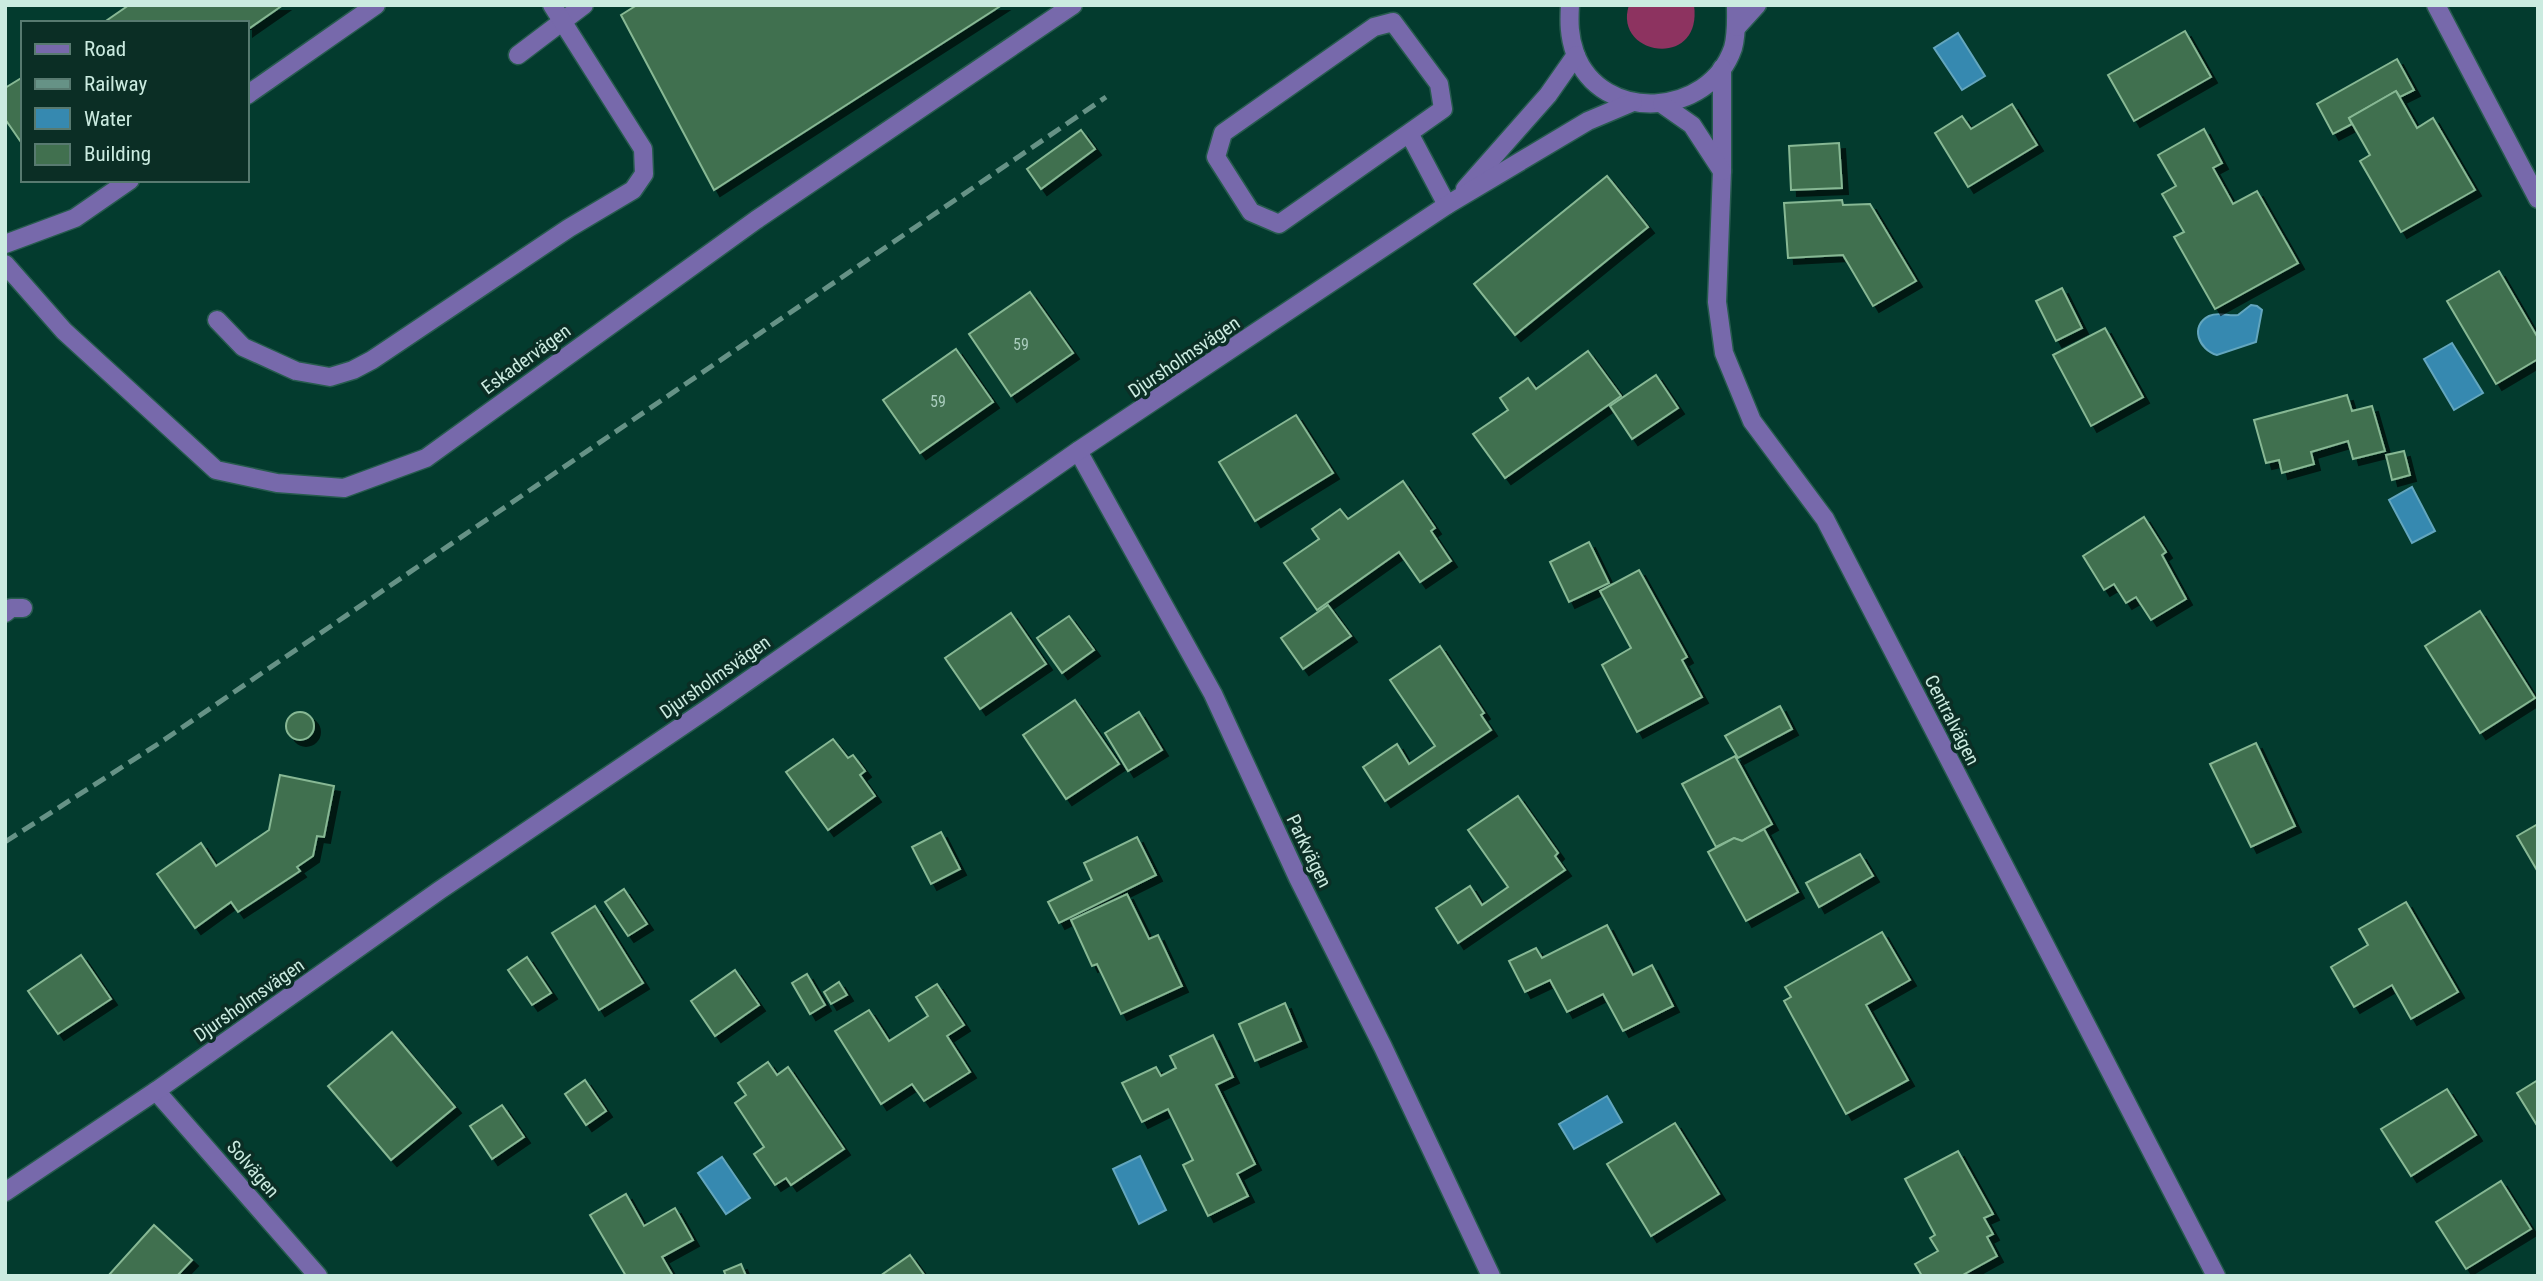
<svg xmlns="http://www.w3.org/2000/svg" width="2543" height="1281" font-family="'Roboto Condensed',sans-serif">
<defs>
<filter id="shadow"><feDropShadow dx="6" dy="6" stdDeviation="0" flood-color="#0009"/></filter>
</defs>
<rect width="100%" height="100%" fill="#033b2e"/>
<path fill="#8d3360" d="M 1629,5 L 1694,5 C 1703,70 1612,56 1629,5 Z"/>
<g fill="#3689b0" stroke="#63a6be" stroke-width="2">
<path d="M 1958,33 L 1985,76 L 1962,90 L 1934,48 Z"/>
<path d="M 2251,305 L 2257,306 L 2262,310 L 2256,342 L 2217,355 C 2199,350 2189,326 2209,316 C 2219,311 2229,317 2238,315 Z"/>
<path d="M 2452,343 L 2483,393 L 2454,410 L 2424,359 Z"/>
<path d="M 2412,487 L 2435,531 L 2412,543 L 2389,500 Z"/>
<path d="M 1607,1096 L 1622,1122 L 1574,1149 L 1559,1124 Z"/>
<path d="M 1140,1156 L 1166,1210 L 1139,1224 L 1113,1169 Z"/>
<path d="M 722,1157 L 750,1198 L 726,1214 L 698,1173 Z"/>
</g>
<g fill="#41704f" stroke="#87b894" stroke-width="2" filter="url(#shadow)">
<path d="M 129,5 L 283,5 L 247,30 L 247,23 L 103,23 Z"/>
<path d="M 637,5 L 1002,5 L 714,190 L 621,15 Z"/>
<path d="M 2185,31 L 2211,77 L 2134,121 L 2108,75 Z"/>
<path d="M 2397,59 L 2414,90 L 2400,97 L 2396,91 L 2349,118 L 2352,124 L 2333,134 L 2317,104 Z"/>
<path d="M 23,77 L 23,145 L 5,119 L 5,88 Z"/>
<path d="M 2396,91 L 2417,128 L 2433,118 L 2475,190 L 2401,232 L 2360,161 L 2370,155 L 2349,118 Z"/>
<path d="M 2012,104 L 2037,145 L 1968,187 L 1935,133 L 1962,116 L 1971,129 Z"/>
<path d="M 2204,129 L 2222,163 L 2213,168 L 2233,204 L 2257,191 L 2298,263 L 2215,309 L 2174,237 L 2184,232 L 2162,194 L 2176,186 L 2158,155 Z"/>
<path d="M 1081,130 L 1095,149 L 1041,189 L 1027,169 Z"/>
<path d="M 1839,143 L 1842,188 L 1791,190 L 1789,146 Z"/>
<path d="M 1607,176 L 1648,227 L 1515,335 L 1474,284 Z"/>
<path d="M 1842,200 L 1843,205 L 1870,204 L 1916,281 L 1873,306 L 1843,255 L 1788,258 L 1784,203 Z"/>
<path d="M 2499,271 L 2538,338 L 2538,359 L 2496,384 L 2447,301 Z"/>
<path d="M 2062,288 L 2082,328 L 2056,341 L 2036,301 Z"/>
<path d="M 1030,292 L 1073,353 L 1011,396 L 969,334 Z"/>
<path d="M 2105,328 L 2143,397 L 2091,426 L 2053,355 Z"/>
<path d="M 956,349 L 993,402 L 920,453 L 883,400 Z"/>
<path d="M 1588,351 L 1621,396 L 1505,478 L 1473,434 L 1508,410 L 1500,398 L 1528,378 L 1536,389 Z"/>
<path d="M 1656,375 L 1678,408 L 1632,439 L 1610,406 Z"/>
<path d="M 2347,395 L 2352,411 L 2372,406 L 2385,451 L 2353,459 L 2348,441 L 2311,452 L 2314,464 L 2282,473 L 2279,460 L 2266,463 L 2254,420 Z"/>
<path d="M 1296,415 L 1333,473 L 1255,521 L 1219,462 Z"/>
<path d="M 2404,451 L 2410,475 L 2392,480 L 2386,455 Z"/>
<path d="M 1403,481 L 1435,528 L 1431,531 L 1451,561 L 1420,582 L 1399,552 L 1317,610 L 1284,563 L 1319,539 L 1312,529 L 1340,509 L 1348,519 Z"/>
<path d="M 2144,517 L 2166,552 L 2162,555 L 2186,599 L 2151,620 L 2136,597 L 2126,603 L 2114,584 L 2104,590 L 2083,556 Z"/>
<path d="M 1589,542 L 1609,583 L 1569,602 L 1550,562 Z"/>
<path d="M 1639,570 L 1687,657 L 1682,660 L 1702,697 L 1637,732 L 1602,665 L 1631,648 L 1600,591 Z"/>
<path d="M 1328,605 L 1351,636 L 1303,669 L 1281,638 Z"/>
<path d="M 2480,611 L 2535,698 L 2480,733 L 2425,646 Z"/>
<path d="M 1011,613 L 1046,664 L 980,709 L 945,658 Z"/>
<path d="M 1069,616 L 1094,650 L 1062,673 L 1037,638 Z"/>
<path d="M 1440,646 L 1484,713 L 1481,715 L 1491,730 L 1385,801 L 1363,767 L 1397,744 L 1409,764 L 1435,746 L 1390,680 Z"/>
<path d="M 1075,700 L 1119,764 L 1066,799 L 1023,735 Z"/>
<path d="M 1780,706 L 1792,729 L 1738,758 L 1725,736 Z"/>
<circle cx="300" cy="726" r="14"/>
<path d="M 1139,712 L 1162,750 L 1128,771 L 1105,733 Z"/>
<path d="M 833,739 L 848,758 L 853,755 L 865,771 L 860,775 L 875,796 L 828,830 L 786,772 Z"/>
<path d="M 2256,743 L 2295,826 L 2251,847 L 2210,764 Z"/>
<path d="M 1735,756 L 1772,824 L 1742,841 L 1734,838 L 1716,847 L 1682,784 Z"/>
<path d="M 280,775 L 334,786 L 324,837 L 317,836 L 313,856 L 297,867 L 300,871 L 238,912 L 231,902 L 195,928 L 157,874 L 201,843 L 216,866 L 269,830 Z"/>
<path d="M 1518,796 L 1558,853 L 1555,856 L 1565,870 L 1458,943 L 1436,908 L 1470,886 L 1482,905 L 1508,887 L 1468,830 Z"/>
<path d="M 2538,824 L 2538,872 L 2517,836 Z"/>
<path d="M 1764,829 L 1798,892 L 1746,921 L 1708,852 L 1734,838 L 1742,841 Z"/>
<path d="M 941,832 L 960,869 L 931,884 L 912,847 Z"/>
<path d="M 1137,837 L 1156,875 L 1059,923 L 1048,902 L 1092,880 L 1084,863 Z"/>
<path d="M 1860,854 L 1873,876 L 1819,907 L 1806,883 Z"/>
<path d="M 624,889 L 647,924 L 628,936 L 605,902 Z"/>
<path d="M 1127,894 L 1149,939 L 1158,935 L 1182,986 L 1121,1014 L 1097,964 L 1092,966 L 1071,920 Z"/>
<path d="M 2406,902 L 2458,992 L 2411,1019 L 2392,985 L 2354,1007 L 2331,967 L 2368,945 L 2359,929 Z"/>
<path d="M 595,906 L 643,983 L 599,1010 L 552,933 Z"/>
<path d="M 1607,925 L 1633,975 L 1652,965 L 1673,1006 L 1623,1031 L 1603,994 L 1567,1012 L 1550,980 L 1525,992 L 1509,961 L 1536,948 L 1542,958 Z"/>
<path d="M 1882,932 L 1910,980 L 1866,1005 L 1908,1080 L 1846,1114 L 1784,1001 L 1791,997 L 1785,987 Z"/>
<path d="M 81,955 L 111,999 L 58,1034 L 28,991 Z"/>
<path d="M 527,957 L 551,993 L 532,1005 L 508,970 Z"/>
<path d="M 735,970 L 759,1005 L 715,1036 L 691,1001 Z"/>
<path d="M 807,974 L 825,1005 L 810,1014 L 792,983 Z"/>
<path d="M 839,982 L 847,995 L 831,1004 L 824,992 Z"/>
<path d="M 937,984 L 964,1025 L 947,1036 L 970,1072 L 924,1101 L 912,1084 L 881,1104 L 835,1031 L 869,1010 L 889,1041 L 928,1016 L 916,997 Z"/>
<path d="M 1285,1003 L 1301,1041 L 1255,1061 L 1239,1024 Z"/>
<path d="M 392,1032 L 455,1107 L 391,1160 L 328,1086 Z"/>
<path d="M 1213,1035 L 1233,1077 L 1216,1085 L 1255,1164 L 1237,1174 L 1248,1196 L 1208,1216 L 1183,1165 L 1193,1160 L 1168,1109 L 1142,1122 L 1122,1083 L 1156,1067 L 1161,1076 L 1176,1068 L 1170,1056 Z"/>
<path d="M 768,1062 L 777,1075 L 788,1067 L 844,1149 L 791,1185 L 786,1178 L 775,1185 L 754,1154 L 764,1147 L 735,1103 L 746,1095 L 738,1083 Z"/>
<path d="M 585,1080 L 606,1111 L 586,1125 L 565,1094 Z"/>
<path d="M 2538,1080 L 2538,1127 L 2517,1093 Z"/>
<path d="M 2447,1089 L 2476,1135 L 2411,1176 L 2381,1129 Z"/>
<path d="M 502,1105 L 524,1137 L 492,1159 L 470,1126 Z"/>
<path d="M 1675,1123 L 1719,1194 L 1651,1236 L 1607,1164 Z"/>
<path d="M 1958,1151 L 1993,1214 L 1984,1218 L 1993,1234 L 1987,1237 L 1997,1256 L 1961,1276 L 1922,1276 L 1915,1264 L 1938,1251 L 1930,1238 L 1935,1235 L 1905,1179 Z"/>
<path d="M 2501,1181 L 2531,1229 L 2466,1269 L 2436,1222 Z"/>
<path d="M 626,1194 L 644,1226 L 675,1208 L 693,1240 L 662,1257 L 673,1276 L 626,1276 L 590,1215 Z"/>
<path d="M 154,1225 L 192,1260 L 177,1276 L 108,1276 Z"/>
<path d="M 910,1255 L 925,1276 L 880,1276 Z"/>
<path d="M 741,1264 L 746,1276 L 726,1276 L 724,1271 Z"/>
</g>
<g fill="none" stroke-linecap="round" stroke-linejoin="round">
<defs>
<g id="minor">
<path d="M 1570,5 C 1569,22 1569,36 1575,53 C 1601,124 1709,118 1733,48 C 1737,34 1736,20 1736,5"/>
<path d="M 2436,5 L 2538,199"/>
<path d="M 1737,27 L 1757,5"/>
<path d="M 518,55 L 584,5"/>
<path d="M 1722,68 L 1722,171 L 1717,302 L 1724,353 L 1752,421 L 1825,519 L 2216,1276"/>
<path d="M 247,95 L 376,5"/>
<path d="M 1662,104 L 1692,125 L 1722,171"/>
<path d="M 1409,133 L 1279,224 L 1251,212 L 1216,157 L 1223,133 L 1374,27 L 1393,22 L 1439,84 L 1443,109 L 1409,133 L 1447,205"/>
<path d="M 1465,189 L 1548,95 L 1576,55"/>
<path d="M 5,244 L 75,218 L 130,180"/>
<path d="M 5,264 L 64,331 L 216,470 L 277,483 L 344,488 L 426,458 L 756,220 L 1073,5"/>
<path d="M 217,320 L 243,347 L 296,371 L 330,377 L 353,370 L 372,360 L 569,228 L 633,190 L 644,174 L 643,149 L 552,5"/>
<path d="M 1078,451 L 1213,694 L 1298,878 L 1383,1047 L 1491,1276"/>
<path d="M 5,613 L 11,608 L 23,608"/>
<path d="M 156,1091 L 318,1276"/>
<path d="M 5,1192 L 156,1091 L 440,890 L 716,703 L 1078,451 L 1447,205 L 1588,121 L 1633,102"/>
</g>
</defs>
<use href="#minor" stroke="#275b4e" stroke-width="21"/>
<use href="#minor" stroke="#7769ab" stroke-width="18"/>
<path stroke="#669286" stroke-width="5" stroke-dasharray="14 7" stroke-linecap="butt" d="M 5,842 L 158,744 L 1106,97"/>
</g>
<g text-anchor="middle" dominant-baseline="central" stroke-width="7" stroke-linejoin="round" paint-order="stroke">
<g font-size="16" fill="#a8ccbc">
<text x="1021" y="344">59</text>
<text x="938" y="401">59</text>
</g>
<g font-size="19" fill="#cbebe0" stroke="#0b2e25">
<text transform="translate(1184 357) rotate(-34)">Djursholmsvägen</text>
<text transform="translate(526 359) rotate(-36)">Eskadervägen</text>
<text transform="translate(715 677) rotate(-35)">Djursholmsvägen</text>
<text transform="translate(1952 720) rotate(63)">Centralvägen</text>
<text transform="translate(1309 851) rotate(64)">Parkvägen</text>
<text transform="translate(249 1000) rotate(-35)">Djursholmsvägen</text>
<text transform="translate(253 1169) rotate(49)">Solvägen</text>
</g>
</g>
<rect width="2543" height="1281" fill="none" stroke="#cbebe0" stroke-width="14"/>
<rect x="21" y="21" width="228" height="161" fill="#0b2e25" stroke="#587a70" stroke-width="2"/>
<rect x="35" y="44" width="35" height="10" fill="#7769ab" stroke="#587a70" stroke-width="2"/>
<text x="84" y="56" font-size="21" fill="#cbebe0">Road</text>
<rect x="35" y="79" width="35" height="10" fill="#669286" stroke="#587a70" stroke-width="2"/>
<text x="84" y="91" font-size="21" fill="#cbebe0">Railway</text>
<rect x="35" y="108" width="35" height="21" fill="#3689b0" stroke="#587a70" stroke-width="2"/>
<text x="84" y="126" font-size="21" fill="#cbebe0">Water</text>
<rect x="35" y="144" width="35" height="21" fill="#41704f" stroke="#587a70" stroke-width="2"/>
<text x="84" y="161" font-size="21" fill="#cbebe0">Building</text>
</svg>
